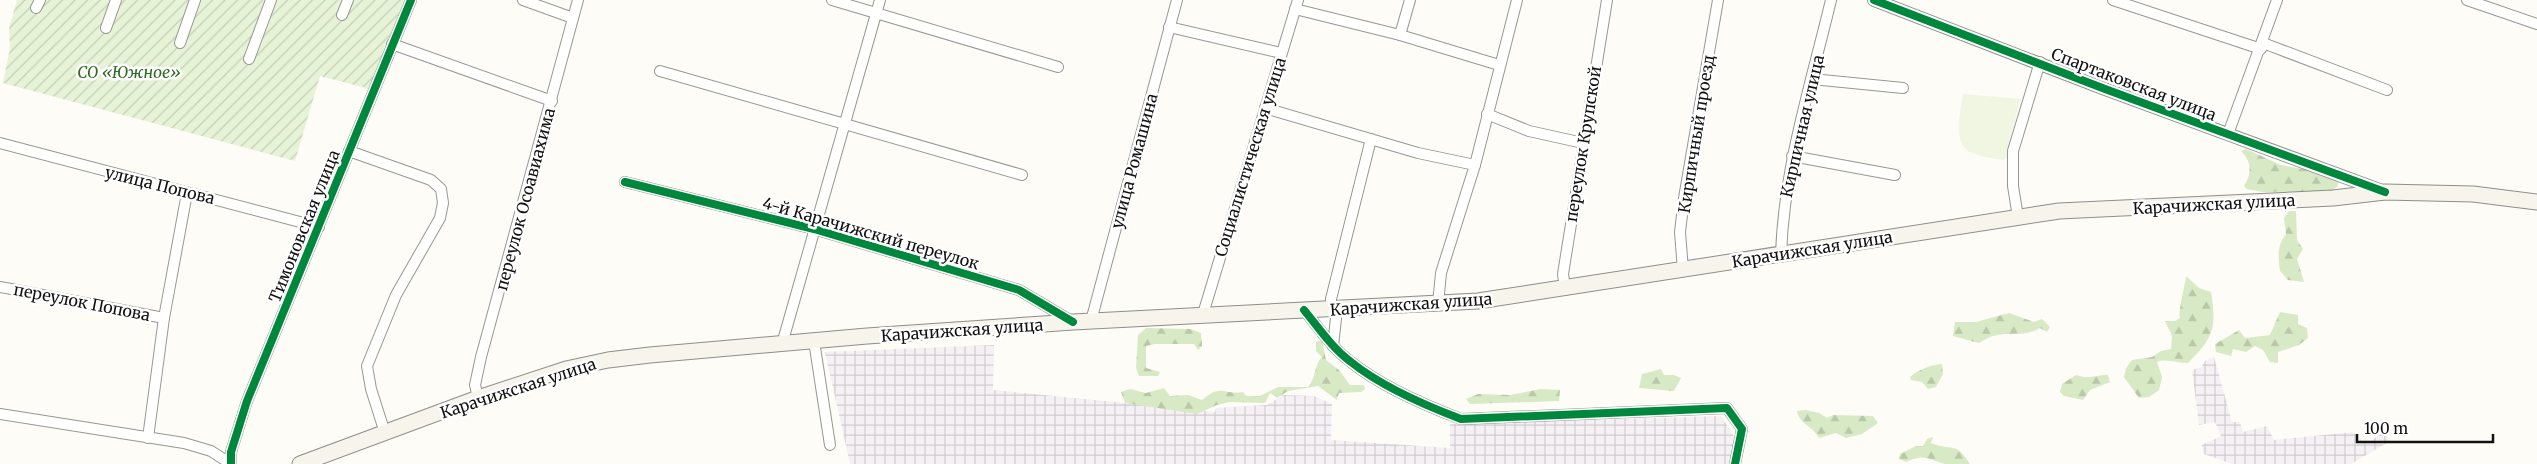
<svg xmlns="http://www.w3.org/2000/svg" width="2537" height="464" font-family="Merriweather,serif">
<defs>
<pattern id="industrial-grid" width="8" height="8" patternUnits="userSpaceOnUse" patternTransform="scale(1.25)"><rect width="8" height="8" fill="#f5f0f3"/><path d="M0 4h8M4 0v8" fill="none" stroke="#d1cdcf"/></pattern>
<pattern id="forest-firs" width="22" height="20" patternUnits="userSpaceOnUse" patternTransform="scale(1.25)"><rect width="22" height="20" fill="#d8eac5"/><path d="M5 1l3.5 6h-7zM16 11l3.5 6h-7z" fill="#b8c8a8"/></pattern>
<pattern id="garden-furrows" width="10" height="10" patternUnits="userSpaceOnUse" patternTransform="scale(1.25)"><rect width="10" height="10" fill="#e7f3d7"/><path d="M-1 1l2-2M0 10L10 0M9 11l2-2" fill="none" stroke="#c5cfb8"/></pattern>
</defs>
<rect width="100%" height="100%" fill="#fdfcf7"/>
<g fill="url(#industrial-grid)">
<path d="M 994,345 L 993,390 L 1215,412 L 1216,408 L 1267,405 L 1283,395 L 1314,396 L 1332,404 L 1331,440 L 1450,448 L 1450,424 L 1721,416 L 1735,438 L 1729,464 L 850,464 L 825,352 Z"/>
<path d="M 2214,357 L 2232,422 L 2240,422 L 2243,432 L 2267,426 L 2274,440 L 2353,432 L 2366,444 L 2384,432 L 2390,441 L 2351,464 L 2232,464 L 2204,454 L 2202,445 L 2221,436 L 2215,422 L 2199,425 L 2192,370 L 2201,367 L 2206,360 Z"/>
</g>
<g fill="url(#forest-firs)">
<path d="M 2246,149 L 2281,165 L 2309,170 L 2338,181 L 2338,186 L 2331,191 L 2263,192 L 2247,189 L 2244,186 C 2252,173 2252,162 2241,151 Z"/>
<path d="M 2289,211 L 2296,211 L 2297,240 L 2303,249 L 2297,259 L 2304,282 L 2288,280 L 2280,271 C 2278,257 2277,245 2286,234 L 2284,218 Z"/>
<path d="M 2186,276 L 2199,288 L 2211,292 C 2217,329 2213,338 2188,363 C 2177,363 2166,358 2157,362 L 2162,377 L 2159,390 L 2149,397 L 2139,398 L 2124,377 L 2126,368 L 2132,360 L 2152,357 L 2161,351 L 2171,349 L 2172,336 L 2165,321 L 2175,321 L 2180,318 C 2178,310 2185,287 2186,276 Z"/>
<path d="M 2280,312 L 2298,315 L 2298,324 L 2307,328 L 2308,338 L 2299,345 L 2278,352 L 2278,363 L 2270,362 L 2263,350 L 2255,346 L 2246,352 L 2233,349 L 2231,356 L 2216,352 L 2215,344 L 2239,330 L 2245,338 L 2270,335 Z"/>
<path d="M 2009,313 L 2034,322 L 2042,319 L 2050,327 L 2047,332 L 2040,328 C 2024,338 2010,331 1993,336 C 1988,337 1983,341 1979,343 L 1953,336 L 1955,322 L 1976,322 Z"/>
<path d="M 1146,328 L 1191,329 L 1201,333 L 1202,346 L 1198,350 L 1194,344 L 1154,344 L 1146,346 L 1146,368 L 1160,372 L 1158,376 L 1139,376 L 1136,368 L 1138,335 Z"/>
<path d="M 1322,340 L 1326,360 L 1339,370 L 1350,385 L 1364,385 L 1365,389 L 1361,392 L 1339,393 L 1337,400 L 1318,386 L 1288,391 L 1277,398 L 1270,393 L 1265,403 L 1229,402 L 1217,405 L 1197,414 L 1125,403 L 1121,392 L 1130,389 L 1146,393 L 1164,388 L 1170,396 L 1188,395 L 1202,400 C 1222,383 1222,395 1243,392 L 1246,396 L 1260,396 L 1278,387 L 1308,387 C 1316,378 1314,365 1322,357 L 1316,351 L 1316,342 Z"/>
<path d="M 1942,364 L 1943,374 L 1936,387 L 1928,389 L 1922,382 L 1911,380 L 1910,377 C 1919,369 1931,365 1942,364 Z"/>
<path d="M 1661,369 L 1664,375 L 1674,375 L 1681,378 L 1674,391 L 1639,388 L 1642,374 Z"/>
<path d="M 2076,375 C 2092,380 2092,375 2108,375 L 2110,382 L 2090,390 L 2083,400 L 2064,396 L 2060,392 L 2062,384 Z"/>
<path d="M 1541,389 L 1560,390 L 1559,401 L 1470,404 L 1466,399 L 1478,394 L 1510,395 Z"/>
<path d="M 1806,410 L 1819,413 L 1827,418 L 1833,415 L 1873,416 L 1878,423 L 1862,434 L 1846,438 L 1836,433 L 1819,438 C 1813,426 1800,425 1797,411 Z"/>
<path d="M 1933,437 L 1931,443 C 1953,452 1955,440 1970,464 C 1962,464 1953,464 1945,464 C 1927,460 1927,453 1906,462 L 1899,459 L 1900,454 L 1916,446 L 1923,446 L 1927,439 Z"/>
</g>
<path fill="url(#garden-furrows)" d="M 17,0 L 404,0 L 370,89 L 320,76 L 295,161 L 3,83 L 10,48 L 9,29 Z"/>
<path fill="#f0f6e1" d="M 1963,94 L 2021,99 L 2010,139 L 2009,157 L 2003,160 C 1993,158 1981,157 1972,153 C 1951,145 1961,110 1963,94 Z"/>
<g fill="none" stroke-linecap="round" stroke-linejoin="round">
<defs>
<g id="minor">
<path d="M 523,0 L 573,18"/>
<path d="M 832,0 L 1058,67"/>
<path d="M 2113,0 L 2261,49"/>
<path d="M 2467,0 L 2537,24"/>
<path d="M 36,8 L 40,0"/>
<path d="M 1295,9 L 1400,35 L 1499,65"/>
<path d="M 342,15 L 348,0"/>
<path d="M 1169,27 L 1281,53"/>
<path d="M 106,28 L 116,0"/>
<path d="M 1400,35 L 1410,0"/>
<path d="M 180,43 L 195,0"/>
<path d="M 2263,43 L 2387,90"/>
<path d="M 392,44 L 552,101"/>
<path d="M 249,59 L 271,0"/>
<path d="M 660,71 L 1022,175"/>
<path d="M 1812,79 L 1903,88"/>
<path d="M 1265,108 L 1418,153 L 1475,165"/>
<path d="M 1487,114 L 1529,131 L 1583,143"/>
<path d="M 2228,134 L 2277,0"/>
<path d="M 0,143 L 319,227"/>
<path d="M 349,151 L 431,180 L 441,189 L 443,203 L 440,218 L 396,295 L 367,366 L 371,389 L 385,433"/>
<path d="M 1792,156 L 1895,175"/>
<path d="M 625,182 L 814,229 L 1019,290 L 1073,322"/>
<path d="M 2018,217 L 2013,186 L 2013,151 L 2040,62"/>
<path d="M 1781,254 C 1784,167 1811,84 1831,0"/>
<path d="M 1683,270 L 1680,232 L 1684,198 L 1718,0"/>
<path d="M 0,287 L 164,318"/>
<path d="M 1565,288 L 1563,274 L 1607,0"/>
<path d="M 1438,304 L 1441,273 L 1475,165 L 1517,0"/>
<path d="M 1304,310 C 1319,328 1332,348 1351,362 C 1382,387 1424,405 1461,419 L 1727,408 L 1742,429 L 1735,464"/>
<path d="M 1331,310 L 1331,299 L 1371,139"/>
<path d="M 1203,314 L 1298,0"/>
<path d="M 1091,321 L 1177,0"/>
<path d="M 814,341 L 830,445"/>
<path d="M 782,344 L 880,0"/>
<path d="M 1333,346 L 1337,309"/>
<path d="M 478,398 L 475,385 L 481,357 L 578,0"/>
<path d="M 0,414 L 184,443 L 211,451 L 231,464"/>
<path d="M 148,438 L 164,318 L 187,193"/>
<path d="M 231,464 L 231,452 L 247,401 L 411,0"/>
</g>
<path id="tertiary" d="M 1874,0 L 2105,89 L 2385,192"/>
<path id="secondary" d="M 300,464 L 478,398 L 566,369 L 608,360 L 650,355 L 867,336 L 1073,322 L 1478,301 L 2059,211 L 2333,198 L 2385,192 L 2473,194 L 2537,202"/>
</defs>
<use href="#minor" stroke="#979795" stroke-width="12"/>
<use href="#tertiary" stroke="#979795" stroke-width="14"/>
<use href="#secondary" stroke="#8e8d8b" stroke-width="17"/>
<use href="#minor" stroke="#fffffe" stroke-width="10"/>
<use href="#tertiary" stroke="#fffffe" stroke-width="12"/>
<use href="#secondary" stroke="#f6f4eb" stroke-width="15"/>
<defs>
<g id="cycleway">
<path d="M 1874,0 L 2105,89 L 2385,192"/>
<path d="M 625,182 L 814,229 L 1019,290 L 1073,322"/>
<path d="M 1304,310 C 1319,328 1332,348 1351,362 C 1382,387 1424,405 1461,419 L 1727,408 L 1742,429 L 1735,464"/>
<path d="M 231,464 L 231,452 L 247,401 L 411,0"/>
</g>
</defs>
<use href="#cycleway" stroke="#fff" stroke-width="11"/>
<use href="#cycleway" stroke="#00873e" stroke-width="8"/>
</g>
<g text-anchor="middle" dominant-baseline="central" stroke-width="5" stroke-linejoin="round" paint-order="stroke">
<g font-size="16" font-style="italic" fill="#2f6b1f" stroke="#fff">
<text x="129" y="72">СО «Южное»</text>
</g>
<g font-size="16" fill="#111" stroke="#fff">
<text transform="translate(2134 84) rotate(21)">Спартаковская улица</text>
<text transform="translate(1802 126) rotate(-77)">Кирпичная улица</text>
<text transform="translate(1696 134) rotate(-81)">Кирпичный проезд</text>
<text transform="translate(1583 144) rotate(-81)">переулок Крупской</text>
<text transform="translate(1250 157) rotate(-73)">Социалистическая улица</text>
<text transform="translate(1134 161) rotate(-75)">улица Ромашина</text>
<text transform="translate(160 185) rotate(14)">улица Попова</text>
<text transform="translate(525 199) rotate(-75)">переулок Осоавиахима</text>
<text transform="translate(2214 204) rotate(-3)">Карачижская улица</text>
<text transform="translate(304 226) rotate(-68)">Тимоновская улица</text>
<text transform="translate(871 233) rotate(16)">4-й Карачижский переулок</text>
<text transform="translate(1812 249) rotate(-9)">Карачижская улица</text>
<text transform="translate(82 302) rotate(11)">переулок Попова</text>
<text transform="translate(1411 304) rotate(-4)">Карачижская улица</text>
<text transform="translate(962 330) rotate(-4)">Карачижская улица</text>
<text transform="translate(518 388) rotate(-18)">Карачижская улица</text>
</g>
</g>
<path d="M2357 434v8h136v-8" fill="none" stroke="#111111" stroke-width="2.5"/>
<text x="2364" y="434" font-size="15" fill="#111111" stroke="#ffffff" stroke-width="4" paint-order="stroke">100 m</text>
</svg>
